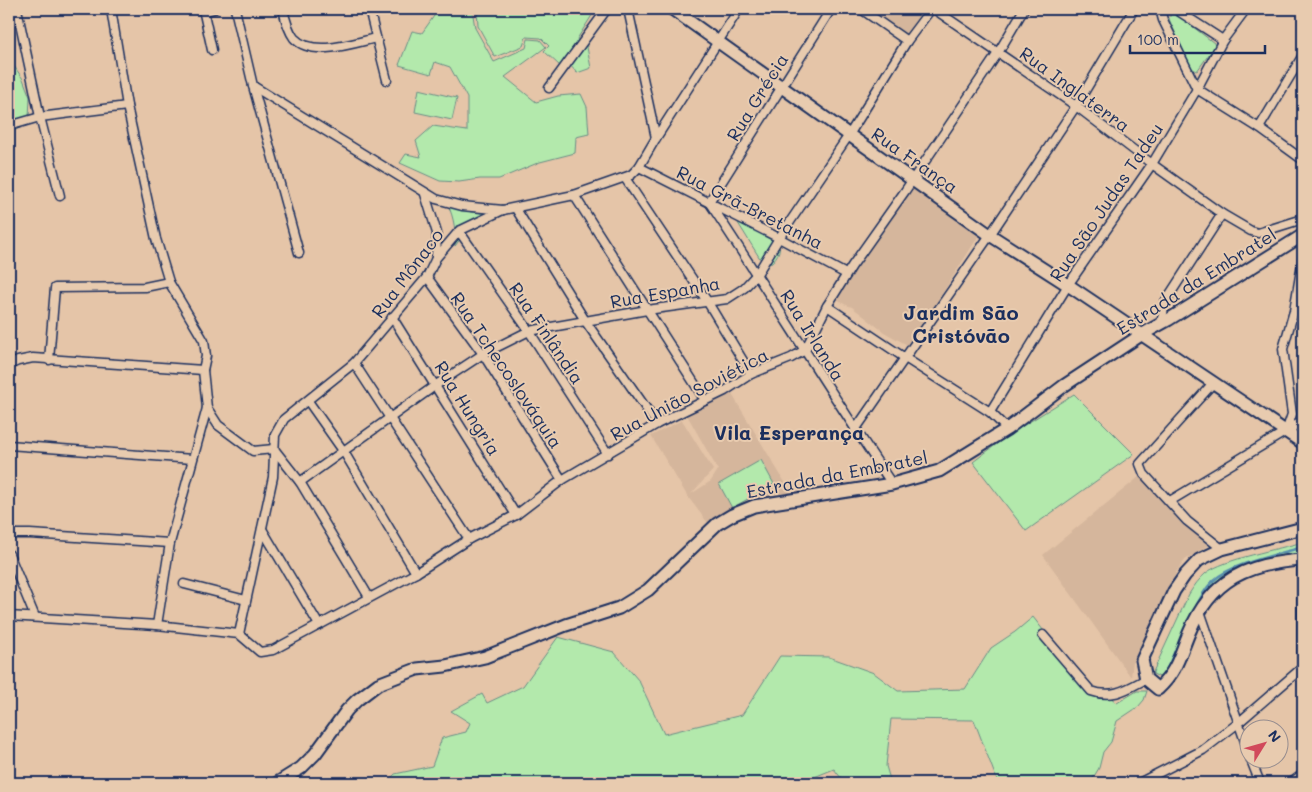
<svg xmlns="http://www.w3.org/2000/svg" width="1312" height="792" font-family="Mali,sans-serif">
<rect width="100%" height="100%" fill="#e5c5a8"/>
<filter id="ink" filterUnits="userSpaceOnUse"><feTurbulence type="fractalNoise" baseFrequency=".02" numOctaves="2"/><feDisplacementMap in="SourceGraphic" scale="10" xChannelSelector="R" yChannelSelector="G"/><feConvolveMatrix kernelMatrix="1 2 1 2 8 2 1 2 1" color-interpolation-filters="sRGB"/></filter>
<g filter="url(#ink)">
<g fill="#d5b69c">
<path d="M 871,9 L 925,9 L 905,35 Z"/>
<path d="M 912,183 L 983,229 L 909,346 L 884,332 L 852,307 L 844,304 L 836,298 L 840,287 Z"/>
<path d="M 730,391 L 792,494 L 736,508 L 711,527 L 688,497 L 651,436 L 682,420 L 713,470 L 691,494 L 711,481 L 718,470 L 687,415 Z"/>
<path d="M 1139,477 L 1153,486 L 1207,543 L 1207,546 L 1185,560 L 1177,571 L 1133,661 L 1131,677 L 1043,555 Z"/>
</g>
<g fill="#b3e9ac" stroke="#678c85">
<path d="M 434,9 L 472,9 L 475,28 L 494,62 L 526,48 L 528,39 L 540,40 L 546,47 L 505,77 L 536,102 L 558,96 L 581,94 L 587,107 L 589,134 L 576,137 L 575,153 L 540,162 L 499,179 L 480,179 L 459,182 L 440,181 L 400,163 L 406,154 L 421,157 L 416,141 L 433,126 L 467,131 L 467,98 L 450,67 L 435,62 L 431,74 L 399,65 L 412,31 L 422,33 L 434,16 Z"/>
<path d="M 477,9 L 596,9 L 577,39 L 580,45 L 586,42 L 591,68 L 577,73 L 569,64 L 561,67 L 544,51 L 549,46 L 541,38 L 526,37 L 523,46 L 495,57 L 478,26 Z"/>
<path d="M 1171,13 L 1175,13 L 1214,43 L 1215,46 L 1197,71 L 1191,68 L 1169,19 Z"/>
<path d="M 9,59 L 23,79 L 30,97 L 29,118 L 20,128 L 9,132 Z"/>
<path d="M 419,89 L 457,98 L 452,120 L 415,112 Z"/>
<path d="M 448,205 L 471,212 L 491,214 L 465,233 L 455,246 C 456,232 454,218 448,205 Z"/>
<path d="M 741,220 L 775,240 C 784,249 777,255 772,263 L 764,265 L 738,223 Z"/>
<path d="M 1074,394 L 1134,454 L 1026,531 L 973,462 L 1010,434 Z"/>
<path d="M 761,460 L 774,484 L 732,508 L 719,484 Z"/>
<path d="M 1303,542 L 1303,556 C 1266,557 1224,566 1202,599 C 1196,607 1193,618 1189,627 C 1181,644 1173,661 1164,679 L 1153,674 L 1153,672 L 1189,594 C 1194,586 1199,579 1206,573 C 1224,559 1279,549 1303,542 Z"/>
<path d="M 1033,617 L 1088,688 L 1107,694 L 1117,703 L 1137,691 L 1147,691 L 1144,700 L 1138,707 L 1117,721 L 1111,742 L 1103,752 L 1099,768 L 1090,783 L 998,783 L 974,720 L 891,719 L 886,766 L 891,783 L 845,783 L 834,769 L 807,780 L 807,783 L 386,783 L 395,774 L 432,766 L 442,738 L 466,732 L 470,723 L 451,711 L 482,694 L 487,703 L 523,686 L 558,637 L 614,652 L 639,681 L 664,734 L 742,715 L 780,656 L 829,657 L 874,673 L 898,691 L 965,689 L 991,648 L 1015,632 Z"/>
</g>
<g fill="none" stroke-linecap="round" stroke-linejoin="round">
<g stroke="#598ead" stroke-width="2.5">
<path d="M 1194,611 C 1199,600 1205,589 1213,581 C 1230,564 1279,554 1303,547"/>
<path d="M 1166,671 L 1180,640"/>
</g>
<defs>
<g id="street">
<path d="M 17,9 L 40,117 L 60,196"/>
<path d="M 111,9 L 127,106 L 156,239 L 169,282 L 204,341 L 206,356 L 203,370 L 207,408 L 170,543 L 157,625"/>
<path d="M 203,9 L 212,50"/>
<path d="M 235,9 L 253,86 L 299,253"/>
<path d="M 283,9 C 285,18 288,30 294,38 C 312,58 354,43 376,38"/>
<path d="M 369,9 L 387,80"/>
<path d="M 628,9 L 656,138"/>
<path d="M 831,9 L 709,202 C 771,295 829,391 892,484"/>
<path d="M 861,9 L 907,41"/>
<path d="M 934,9 L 1076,106 L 1152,164 L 1222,214 L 1251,231 L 1258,233 L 1303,219"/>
<path d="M 1160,9 L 1163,20 L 1197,89"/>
<path d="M 1175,9 L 1223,40"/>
<path d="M 203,12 L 214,9"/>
<path d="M 253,86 L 436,199 L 462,206 L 503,210"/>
<path d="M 549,88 L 607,9"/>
<path d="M 1197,89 L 1259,128 L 1303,160"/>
<path d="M 9,126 L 40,117 L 127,106"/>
<path d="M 1259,128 L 1303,55"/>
<path d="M 639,167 L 779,238 L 846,274"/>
<path d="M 625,178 L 707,301 L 751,374"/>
<path d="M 425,194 L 437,233 L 436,257"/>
<path d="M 574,195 L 705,400"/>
<path d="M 516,209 L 586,322 L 657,424"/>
<path d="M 459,231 L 529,331 L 608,454"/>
<path d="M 427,277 L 483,354 L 562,480"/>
<path d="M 827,306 L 905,358 L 990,412 L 1007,429"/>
<path d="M 392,317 L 516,515"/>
<path d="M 1161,324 L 1165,302 L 1222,214"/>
<path d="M 49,360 L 55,288 L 145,287 L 169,282"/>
<path d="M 354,363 L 469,539"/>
<path d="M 9,365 L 18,361 L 33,358 L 203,370"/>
<path d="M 1214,382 L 1140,464 L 1144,474 L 1187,521 L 1222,549"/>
<path d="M 308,401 L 344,452 L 416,573"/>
<path d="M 207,408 L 218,425 L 253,451 L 274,449 L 300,482 L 369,597"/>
<path d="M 990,412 L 1068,285 L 1152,164 L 1197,89 L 1223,40 L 1246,9"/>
<path d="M 855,430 L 990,235 L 1076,106 L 1134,9"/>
<path d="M 1286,432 L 1292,414 L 1283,349 L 1294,311 L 1303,258"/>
<path d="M 9,445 L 192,459"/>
<path d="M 300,482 L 436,385 L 483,354 L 529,331 L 647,310 L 727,299 L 744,288 L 757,274 L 779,238 L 849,135 L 907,41 L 931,9"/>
<path d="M 1170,501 L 1303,421"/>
<path d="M 262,529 L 319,625"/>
<path d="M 9,536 L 15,534 L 30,534 L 170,543"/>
<path d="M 9,554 L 35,617"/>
<path d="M 1302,560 L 1302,668"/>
<path d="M 184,584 L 246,600"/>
<path d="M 1200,611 L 1250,756"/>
<path d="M 9,616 L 157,625 L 239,634"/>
<path d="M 239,634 L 260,652 L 273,650 L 416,573 L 469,539 L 516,515 L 562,480 L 657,424 L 725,391 L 751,374 L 791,358 L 805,350 L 827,306 L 852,266 L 905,191 L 998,53 L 1024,9"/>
<path d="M 239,634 L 273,477 L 275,435 L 284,419 L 354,363 L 427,277 L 436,258 L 459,231 L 503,210 L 574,195 L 631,175 L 639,167 L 656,138 L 739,9"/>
<path d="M 1043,635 L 1091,691 C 1113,699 1127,689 1146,679"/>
<path d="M 1251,760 L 1260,783"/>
<path d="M 1139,783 L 1203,750 L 1237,724 L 1303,667"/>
<path d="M 1291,783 L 1303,774"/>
</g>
<g id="secondary">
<path d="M 672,9 L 990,235 L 1068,285 L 1303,443"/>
<path d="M 1303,528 L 1222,549 L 1199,560 L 1185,575 L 1174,591 L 1142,660 L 1146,679 L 1158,689 C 1177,671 1179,657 1189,633 C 1211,579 1248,563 1303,560"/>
<path d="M 277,783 L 301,768 L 315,754 L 347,710 L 357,700 L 378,684 L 417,669 L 445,666 L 485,657 L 566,625 L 619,608 L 648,590 L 717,524 L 732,515 L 754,506 L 892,484 L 939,471 L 1007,429 L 1065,385 L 1141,335 L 1168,320 L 1303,235"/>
</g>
</defs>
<use href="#street" stroke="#1b2f5e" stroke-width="11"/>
<use href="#secondary" stroke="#1b2f5e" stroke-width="15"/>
<use href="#street" stroke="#e8cbaf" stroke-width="8"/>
<use href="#secondary" stroke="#e8cbaf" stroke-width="11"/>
</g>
</g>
<g text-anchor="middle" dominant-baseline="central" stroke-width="4" stroke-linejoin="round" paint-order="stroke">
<g font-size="18" fill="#1b2f5e" stroke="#e8cbaf">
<text transform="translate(1075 89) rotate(36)">Rua Inglaterra</text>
<text transform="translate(757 97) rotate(-58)">Rua Grécia</text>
<text transform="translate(915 160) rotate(35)">Rua França</text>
<text transform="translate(1106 202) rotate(-56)">Rua São Judas Tadeu</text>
<text transform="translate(750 207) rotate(27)">Rua Grã-Bretanha</text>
<text transform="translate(407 273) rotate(-53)">Rua Mônaco</text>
<text transform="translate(1196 281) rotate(-32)">Estrada da Embratel</text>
<text transform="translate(665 292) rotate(-10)">Rua Espanha</text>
<text transform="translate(547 333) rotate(56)">Rua Finlândia</text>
<text transform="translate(813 335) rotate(58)">Rua Irlanda</text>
<text transform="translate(507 370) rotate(56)">Rua Tchecoslováquia</text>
<text transform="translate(689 394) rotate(-28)">Rua União Soviética</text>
<text transform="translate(468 408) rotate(58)">Rua Hungria</text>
<text transform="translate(837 474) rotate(-11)">Estrada da Embratel</text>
</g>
<g font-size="20" font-weight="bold" fill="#1b2f5e" stroke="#e8cbaf">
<text x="961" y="312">Jardim São<tspan x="961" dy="23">Cristóvão</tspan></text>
<text x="789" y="432">Vila Esperança</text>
</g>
</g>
<rect width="1312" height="792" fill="none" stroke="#e8cbaf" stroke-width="30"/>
<rect x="15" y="15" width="1282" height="762" fill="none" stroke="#1b2f5e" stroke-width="2" filter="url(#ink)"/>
<g transform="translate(1264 744) rotate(53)"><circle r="24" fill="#e8cbaf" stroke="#968d8f"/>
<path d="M0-4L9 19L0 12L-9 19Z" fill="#d1495b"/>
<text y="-8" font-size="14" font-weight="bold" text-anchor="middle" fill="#1b2f5e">N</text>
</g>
<path d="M1130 45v8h135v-8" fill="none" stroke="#1b2f5e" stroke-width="2.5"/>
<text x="1137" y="45" font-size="15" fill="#1b2f5e" stroke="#e8cbaf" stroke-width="4" paint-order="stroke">100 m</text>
</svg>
